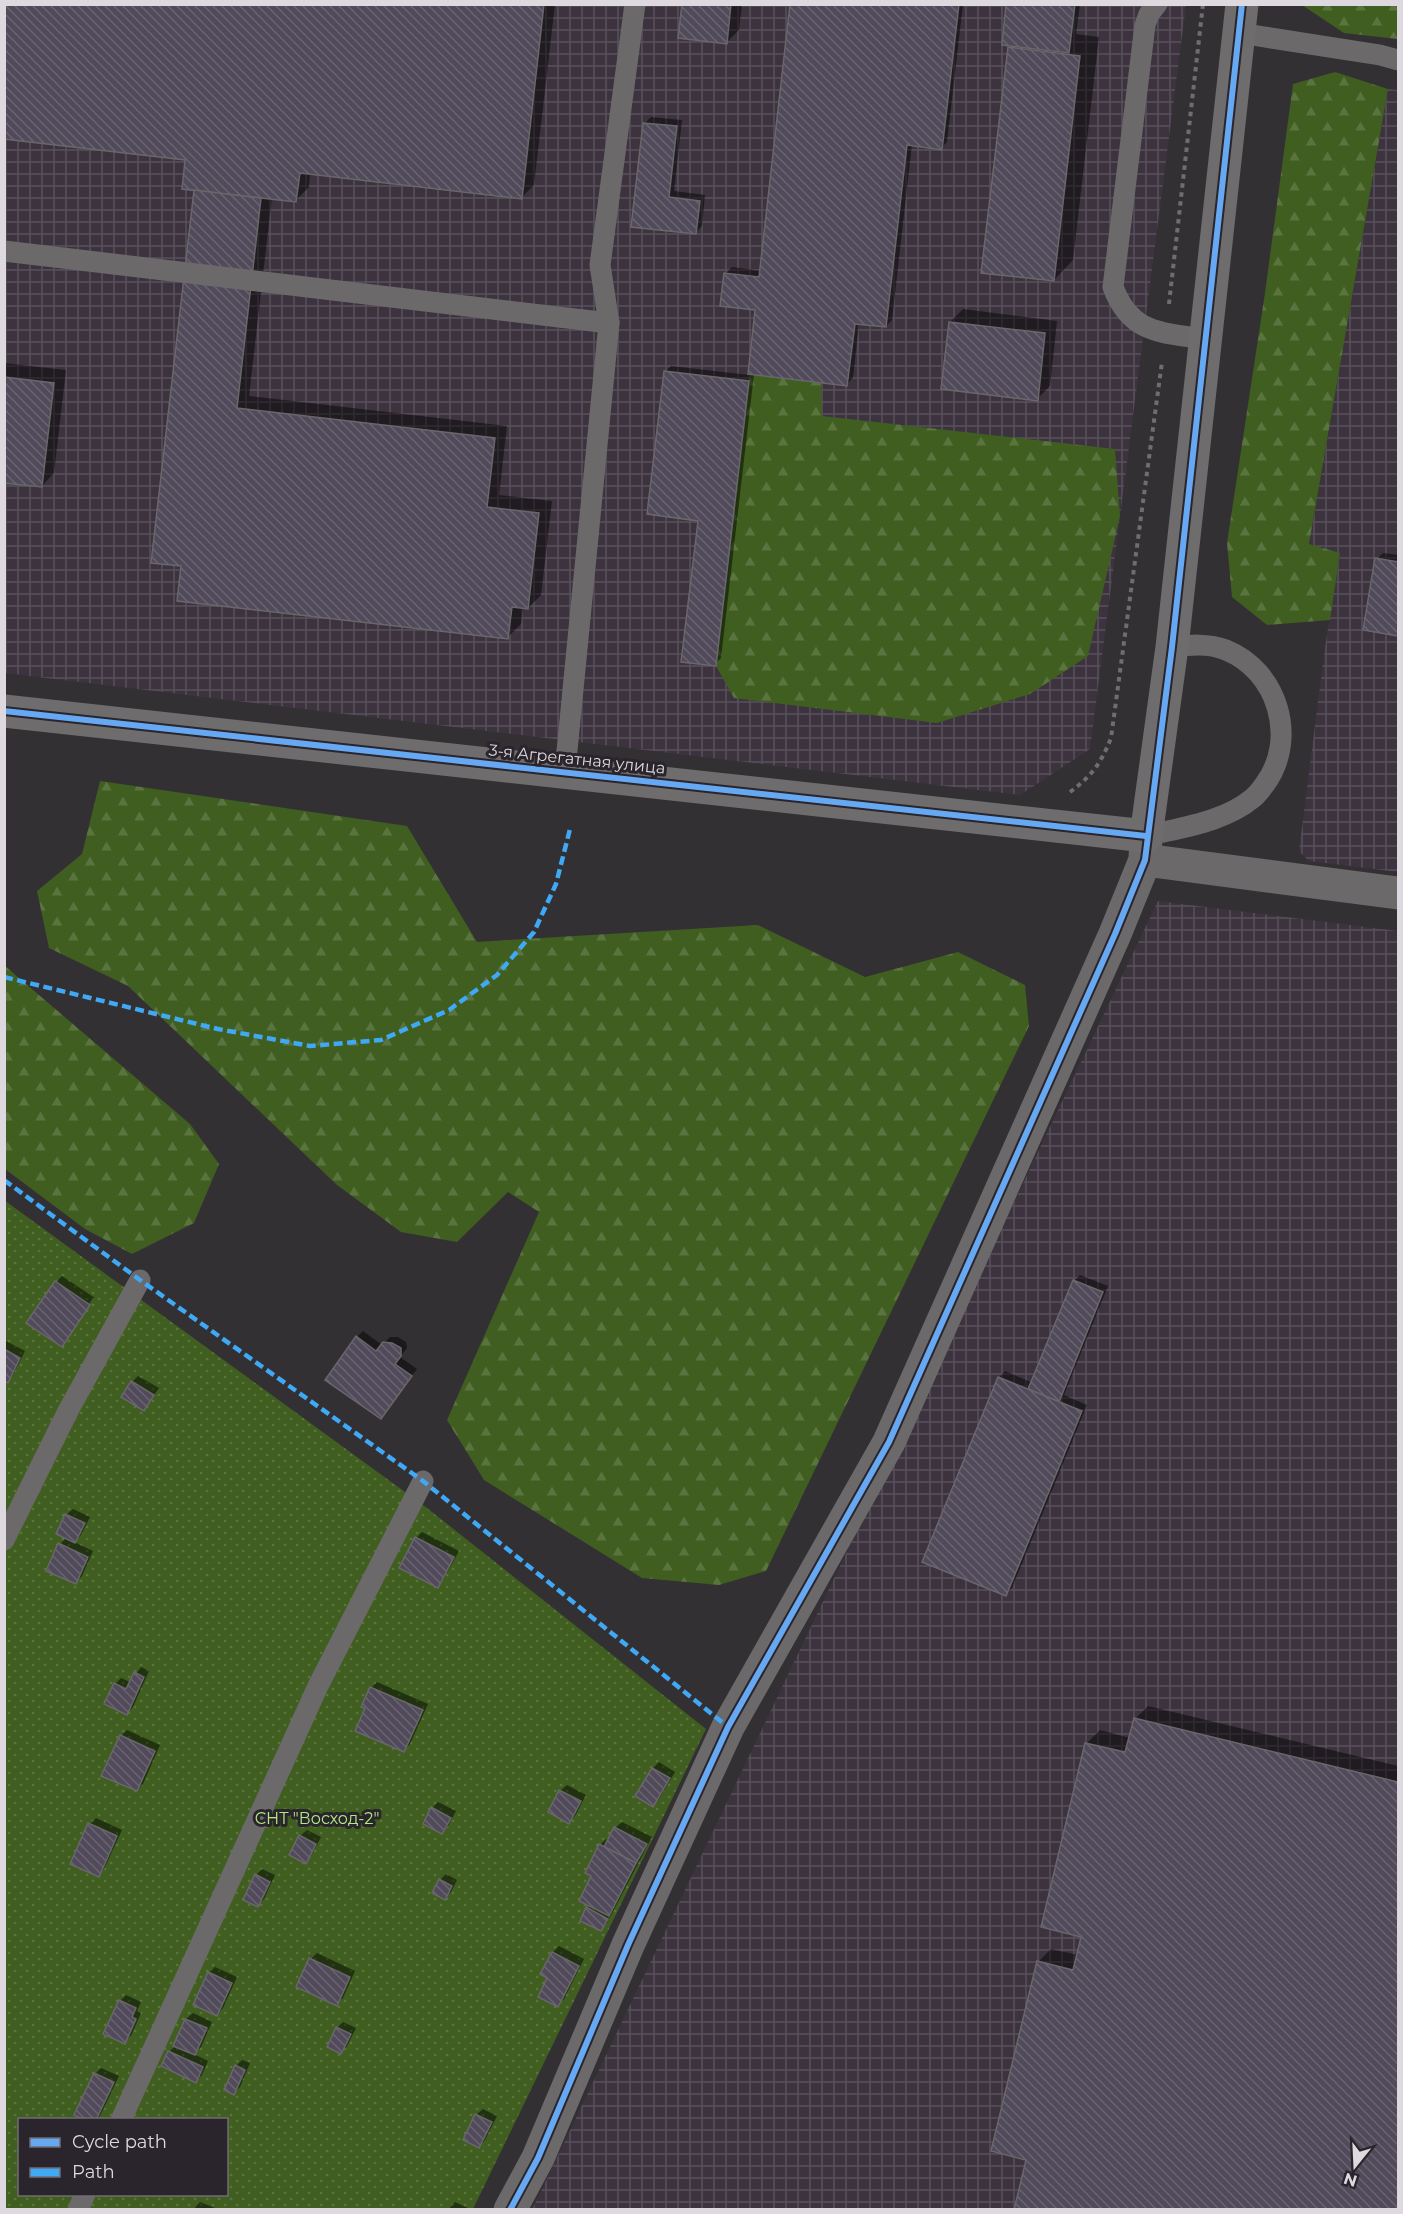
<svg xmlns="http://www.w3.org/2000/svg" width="1403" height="2214" font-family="Montserrat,sans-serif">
<defs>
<pattern id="industrial-grid" width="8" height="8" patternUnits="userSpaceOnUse" patternTransform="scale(1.5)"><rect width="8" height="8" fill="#3c333f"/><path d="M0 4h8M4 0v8" fill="none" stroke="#58505a"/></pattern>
<pattern id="forest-firs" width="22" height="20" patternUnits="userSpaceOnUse" patternTransform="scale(1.5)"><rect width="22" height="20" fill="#3f5e1f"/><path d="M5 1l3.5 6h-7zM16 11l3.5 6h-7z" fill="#5a743f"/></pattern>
<pattern id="park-dots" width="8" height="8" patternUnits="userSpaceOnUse" patternTransform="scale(1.5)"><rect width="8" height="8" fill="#3f5e1f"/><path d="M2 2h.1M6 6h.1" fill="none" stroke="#5a743f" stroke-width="1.8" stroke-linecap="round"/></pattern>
<pattern id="building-back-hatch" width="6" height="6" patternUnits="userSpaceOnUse" patternTransform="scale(1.5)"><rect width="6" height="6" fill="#514a5a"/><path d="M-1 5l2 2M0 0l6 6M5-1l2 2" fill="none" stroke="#6a6471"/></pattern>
</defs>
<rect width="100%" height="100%" fill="#333034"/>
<g fill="url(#industrial-grid)">
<path d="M 5,5 L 1186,5 L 1090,749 L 1020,795 L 5,673 Z"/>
<path d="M 1388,89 L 1398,90 L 1398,872 L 1309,861 L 1299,851 L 1325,647 L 1340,554 L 1309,545 Z"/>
<path d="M 1158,901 L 1398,931 L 1398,2209 L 532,2210 Z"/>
</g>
<g fill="url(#forest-firs)">
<path d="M 1302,5 L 1398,5 L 1398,39 L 1344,33 Z"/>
<path d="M 1335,72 L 1388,89 L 1309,544 L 1340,553 L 1330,620 L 1267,625 L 1232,597 L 1227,543 L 1265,293 L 1293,84 Z"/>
<path d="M 748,374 L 821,383 L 822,416 L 1115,449 L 1120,516 L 1088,656 L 1030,694 L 937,723 L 734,698 L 716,666 L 749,381 Z"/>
<path d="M 100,781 L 407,826 L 477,942 L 758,925 L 865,977 L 958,952 L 1025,985 L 1029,1026 L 766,1571 L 719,1585 L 642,1578 L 484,1480 L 447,1420 L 539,1212 L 508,1192 L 457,1242 L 401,1232 L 337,1185 L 128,986 L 49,948 L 37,891 L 82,854 Z"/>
<path d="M 5,966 L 190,1124 L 219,1164 L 194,1223 L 132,1254 L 85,1229 L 5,1169 Z"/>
</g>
<path fill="url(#park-dots)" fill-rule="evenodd" d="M 4,1200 L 427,1508 L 706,1729 L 473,2209 L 5,2209 ZM 20,2120 L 226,2120 L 226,2194 L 20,2194 Z"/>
<g fill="#0007">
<path d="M 4,4 L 555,4 L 534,185 L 521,198 L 310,173 L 309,187 L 296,200 L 272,197 L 249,396 L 507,426 L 499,495 L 552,501 L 541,595 L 528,608 L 523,607 L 521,624 L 508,637 L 183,565 L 196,188 L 186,159 Z"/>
<path d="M 683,4 L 742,4 L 739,30 L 726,43 Z"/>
<path d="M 792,4 L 963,4 L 947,142 L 941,148 L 912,144 L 892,320 L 886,326 L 859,323 L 853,378 L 847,384 L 754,374 L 721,658 L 715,664 L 699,519 L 665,372 L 671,366 L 749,375 L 757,308 L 726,273 L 732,267 L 761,271 Z"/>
<path d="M 1008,4 L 1080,4 L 1076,34 L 1099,37 L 1073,260 L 1054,280 L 1009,47 L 1012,44 Z"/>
<path d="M 651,117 L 682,120 L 674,191 L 705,195 L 702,226 L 696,232 L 633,225 L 645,123 Z"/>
<path d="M 963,309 L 1057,321 L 1050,386 L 1037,399 L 950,322 Z"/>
<path d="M 4,363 L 66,370 L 54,473 L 42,486 L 4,482 Z"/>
<path d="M 1383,553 L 1398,555 L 1398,635 L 1365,629 L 1377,559 Z"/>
<path d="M 1080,1275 L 1108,1286 L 1064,1395 L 1087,1405 L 1012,1588 L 1006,1594 L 999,1378 L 1005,1371 L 1033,1383 L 1074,1281 Z"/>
<path d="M 62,1276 L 95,1298 L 93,1298 L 62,1345 L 56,1282 Z"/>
<path d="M 363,1331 L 382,1345 L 390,1337 L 398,1337 L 406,1342 L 407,1348 L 400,1357 L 417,1369 L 380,1418 L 357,1337 Z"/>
<path d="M 4,1340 L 25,1351 L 13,1375 L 7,1381 L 4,1379 Z"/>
<path d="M 138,1376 L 159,1388 L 144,1409 L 132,1382 Z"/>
<path d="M 73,1509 L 90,1517 L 81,1535 L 74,1542 L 93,1551 L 82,1576 L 76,1582 L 60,1544 L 66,1538 L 66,1515 Z"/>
<path d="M 422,1532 L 459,1551 L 443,1580 L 437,1586 L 416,1538 Z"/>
<path d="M 141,1667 L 149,1671 L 133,1707 L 127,1713 L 115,1684 L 121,1678 L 130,1682 Z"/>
<path d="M 377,1682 L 428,1704 L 410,1744 L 404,1750 L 367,1707 L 371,1688 Z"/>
<path d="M 1148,1706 L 1398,1766 L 1398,2210 L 1016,2210 L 1028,2159 L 1038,1962 L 1051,1949 L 1078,1955 L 1082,1936 L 1043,1926 L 1087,1743 L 1100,1730 L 1130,1738 L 1135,1719 Z"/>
<path d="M 127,1730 L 160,1745 L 143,1784 L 137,1790 L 121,1736 Z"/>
<path d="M 659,1762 L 675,1772 L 659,1799 L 653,1805 L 637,1796 L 653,1768 Z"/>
<path d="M 567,1785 L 586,1795 L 575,1816 L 569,1822 L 560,1791 Z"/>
<path d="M 438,1802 L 456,1811 L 448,1826 L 442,1832 L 432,1808 Z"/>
<path d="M 96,1818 L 122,1830 L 104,1869 L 98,1875 L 90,1824 Z"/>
<path d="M 622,1822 L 652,1837 L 607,1923 L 601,1930 L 587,1908 L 591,1905 L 593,1876 L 600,1845 L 606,1839 L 609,1841 L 615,1828 Z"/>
<path d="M 307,1830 L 321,1837 L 311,1856 L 305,1862 L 300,1836 Z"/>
<path d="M 262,1869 L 275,1875 L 264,1899 L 258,1905 L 256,1875 Z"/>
<path d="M 446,1874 L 457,1880 L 451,1892 L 445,1898 L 440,1880 Z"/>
<path d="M 559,1946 L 584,1959 L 564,1999 L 558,2005 L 549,1977 L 542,1974 L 553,1952 Z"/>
<path d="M 317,1953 L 355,1971 L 343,1998 L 336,2004 L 298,1986 L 311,1959 Z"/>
<path d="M 215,1967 L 237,1977 L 223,2008 L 217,2015 L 209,1973 Z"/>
<path d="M 126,1995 L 141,2002 L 137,2011 L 141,2013 L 131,2036 L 125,2042 L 120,2001 Z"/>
<path d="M 193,2013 L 212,2022 L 201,2047 L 194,2054 L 208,2061 L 202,2075 L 196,2081 L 169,2052 L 175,2046 L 186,2019 Z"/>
<path d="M 343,2022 L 356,2028 L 347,2046 L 341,2052 L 337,2028 Z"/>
<path d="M 242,2060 L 250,2063 L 240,2087 L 234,2093 L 236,2066 Z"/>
<path d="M 101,2068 L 119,2076 L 100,2116 L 97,2120 L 87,2120 L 95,2074 Z"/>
<path d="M 483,2109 L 497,2116 L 485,2140 L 479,2147 L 476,2115 Z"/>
<path d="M 200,2202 L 215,2208 L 215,2210 L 193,2210 Z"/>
<path d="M 455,2202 L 470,2209 L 470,2210 L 448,2210 Z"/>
</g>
<g fill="url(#building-back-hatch)" stroke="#69676b" stroke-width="1.5">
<path d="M 4,4 L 544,4 L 522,199 L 300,173 L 296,202 L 261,198 L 182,189 L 185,160 L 4,139 Z"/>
<path d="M 682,4 L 731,4 L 727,44 L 678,38 Z"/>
<path d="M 790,4 L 959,4 L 942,150 L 907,145 L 886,327 L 855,324 L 847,386 L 748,374 L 755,310 L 720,306 L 724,273 L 759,277 Z"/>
<path d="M 1006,4 L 1075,4 L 1069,53 L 1002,45 Z"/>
<path d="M 1008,47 L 1080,56 L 1054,281 L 981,273 Z"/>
<path d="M 643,123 L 677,126 L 669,197 L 700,201 L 696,234 L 631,227 Z"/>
<path d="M 194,190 L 261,198 L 237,408 L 495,438 L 487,507 L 539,513 L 528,609 L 512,607 L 508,639 L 177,601 L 181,566 L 151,563 Z"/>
<path d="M 949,322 L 1045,333 L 1038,401 L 941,389 Z"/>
<path d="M 664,371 L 749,381 L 716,666 L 681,662 L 698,521 L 647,514 Z"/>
<path d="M 4,377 L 54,383 L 42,487 L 4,483 Z"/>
<path d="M 1375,558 L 1398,562 L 1398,636 L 1363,630 Z"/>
<path d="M 1073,1280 L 1103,1292 L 1059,1402 L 1028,1389 Z"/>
<path d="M 55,1281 L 90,1305 L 62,1347 L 26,1323 Z"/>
<path d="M 356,1336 L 376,1351 L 383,1342 L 392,1343 L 401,1348 L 401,1356 L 395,1364 L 412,1376 L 381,1419 L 325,1380 Z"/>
<path d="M 4,1349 L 20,1358 L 8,1383 L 4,1381 Z"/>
<path d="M 998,1377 L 1082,1411 L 1006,1596 L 922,1562 Z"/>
<path d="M 131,1381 L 154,1395 L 144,1411 L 121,1397 Z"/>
<path d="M 65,1514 L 85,1523 L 75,1543 L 56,1534 Z"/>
<path d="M 415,1537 L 454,1557 L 438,1588 L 399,1568 Z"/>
<path d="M 58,1543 L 88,1557 L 76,1584 L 46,1571 Z"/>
<path d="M 134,1672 L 144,1677 L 127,1715 L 104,1704 L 114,1683 L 126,1689 Z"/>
<path d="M 370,1687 L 423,1710 L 404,1752 L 355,1731 L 365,1708 L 361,1707 Z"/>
<path d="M 1134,1718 L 1398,1782 L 1398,2210 L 1014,2210 L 1026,2160 L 991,2151 L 1037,1961 L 1073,1970 L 1081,1937 L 1041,1927 L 1085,1743 L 1125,1752 Z"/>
<path d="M 120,1735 L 155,1751 L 137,1791 L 101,1776 Z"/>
<path d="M 652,1768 L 670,1778 L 653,1807 L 635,1796 Z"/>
<path d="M 559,1790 L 581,1801 L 569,1824 L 548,1812 Z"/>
<path d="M 431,1807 L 451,1818 L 442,1834 L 423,1824 Z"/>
<path d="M 88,1823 L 117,1836 L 99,1877 L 70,1864 Z"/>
<path d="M 614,1827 L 647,1844 L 636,1863 L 604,1847 Z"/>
<path d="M 299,1835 L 316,1844 L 306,1864 L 289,1855 Z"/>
<path d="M 599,1844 L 636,1863 L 609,1916 L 579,1901 L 591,1876 L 585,1873 Z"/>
<path d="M 255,1874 L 270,1882 L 258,1907 L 243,1900 Z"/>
<path d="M 439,1879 L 452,1886 L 445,1900 L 432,1893 Z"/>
<path d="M 586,1907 L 608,1919 L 601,1931 L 580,1921 Z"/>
<path d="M 552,1952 L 579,1966 L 558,2007 L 538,1997 L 547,1978 L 540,1974 Z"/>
<path d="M 309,1958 L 350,1977 L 337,2006 L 296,1987 Z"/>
<path d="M 208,1972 L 232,1983 L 217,2016 L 193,2005 Z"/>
<path d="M 119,2000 L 136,2008 L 132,2017 L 136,2019 L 125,2044 L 103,2034 Z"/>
<path d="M 185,2019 L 207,2028 L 195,2055 L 173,2046 Z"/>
<path d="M 336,2027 L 351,2034 L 341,2054 L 327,2047 Z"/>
<path d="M 168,2051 L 203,2067 L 196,2083 L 161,2066 Z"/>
<path d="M 235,2065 L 245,2070 L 234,2095 L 224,2090 Z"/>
<path d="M 94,2073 L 114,2082 L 96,2120 L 84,2120 L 74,2115 Z"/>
<path d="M 475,2114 L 492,2122 L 479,2148 L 463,2140 Z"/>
</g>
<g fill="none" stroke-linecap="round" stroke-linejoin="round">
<g stroke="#6f6e6f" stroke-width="4" stroke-dasharray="4.5 4.5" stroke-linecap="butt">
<path d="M 1169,304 L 1203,4"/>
<path d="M 1070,792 C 1092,776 1101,763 1111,738 L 1162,362"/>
</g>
<g stroke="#6b696a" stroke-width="21">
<path d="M 1157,4 L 1149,14 L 1145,25 L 1113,287 C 1131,335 1162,332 1205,339"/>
<path d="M 1239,33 L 1380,55 L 1398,60"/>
<path d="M 4,251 L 609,323"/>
<path d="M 565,771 L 609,323 L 600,265 L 635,4"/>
<path d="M 1146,836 C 1183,827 1224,822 1253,798 C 1258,794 1261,789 1265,784 C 1298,739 1278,671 1226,650 C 1208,643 1190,645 1172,647"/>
<path d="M 4,1540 L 68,1411 L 140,1280"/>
<path d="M 121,2120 L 318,1686 L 423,1481"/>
<path d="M 78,2210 L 85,2194"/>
</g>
<g stroke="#6b696a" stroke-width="33">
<path d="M 1145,860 L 1398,893"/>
<path d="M 510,2210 L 538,2158 L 628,1945 L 728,1727 L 889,1442 L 1115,934 L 1145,860 L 1146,836"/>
</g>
<path stroke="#6e6c6c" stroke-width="33" d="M 4,711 L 1146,836 L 1172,647 L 1242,4"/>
<g stroke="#3fa9f5" stroke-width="4.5" stroke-dasharray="9 4.5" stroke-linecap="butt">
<path d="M 4,977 L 218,1029 L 310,1046 L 381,1040 L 449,1010 L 497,975 L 534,932 L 556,884 L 570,829"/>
<path d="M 4,1180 L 140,1280 L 423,1481 L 728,1727"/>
</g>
<defs>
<g id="cycleway">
<path d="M 4,711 L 1146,836"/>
<path d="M 510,2210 L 538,2158 L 628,1945 L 728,1727 L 889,1442 L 1115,934 L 1145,860 L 1172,647 L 1242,4"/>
</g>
</defs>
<use href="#cycleway" stroke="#2a242c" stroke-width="10"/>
<use href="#cycleway" stroke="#66a8f1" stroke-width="6"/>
</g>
<g text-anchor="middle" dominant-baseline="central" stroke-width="6" stroke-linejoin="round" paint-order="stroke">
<g font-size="16" fill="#ddd9de" stroke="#2a242c">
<text transform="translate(577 759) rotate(6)">3-я Агрегатная улица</text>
</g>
<g font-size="16" fill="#b1ea82" stroke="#2a242c">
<text x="317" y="1818">СНТ "Восход-2"</text>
</g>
</g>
<rect width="1403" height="2214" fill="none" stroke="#ddd9de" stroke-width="12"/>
<rect x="18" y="2118" width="210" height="78" fill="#2a242c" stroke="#726c73" stroke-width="1.5"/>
<rect x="30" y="2138" width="30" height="9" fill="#66a8f1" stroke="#726c73" stroke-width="1.5"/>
<text x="72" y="2148" font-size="18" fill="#ddd9de">Cycle path</text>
<rect x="30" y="2168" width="30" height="9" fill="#3fa9f5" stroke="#726c73" stroke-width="1.5"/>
<text x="72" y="2178" font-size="18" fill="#ddd9de">Path</text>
<g transform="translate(1355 2166) rotate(198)" stroke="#2a242c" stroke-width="4.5" paint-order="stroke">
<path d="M0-4.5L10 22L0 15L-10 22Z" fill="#ddd9de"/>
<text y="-9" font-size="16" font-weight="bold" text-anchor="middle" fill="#ddd9de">N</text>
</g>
</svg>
